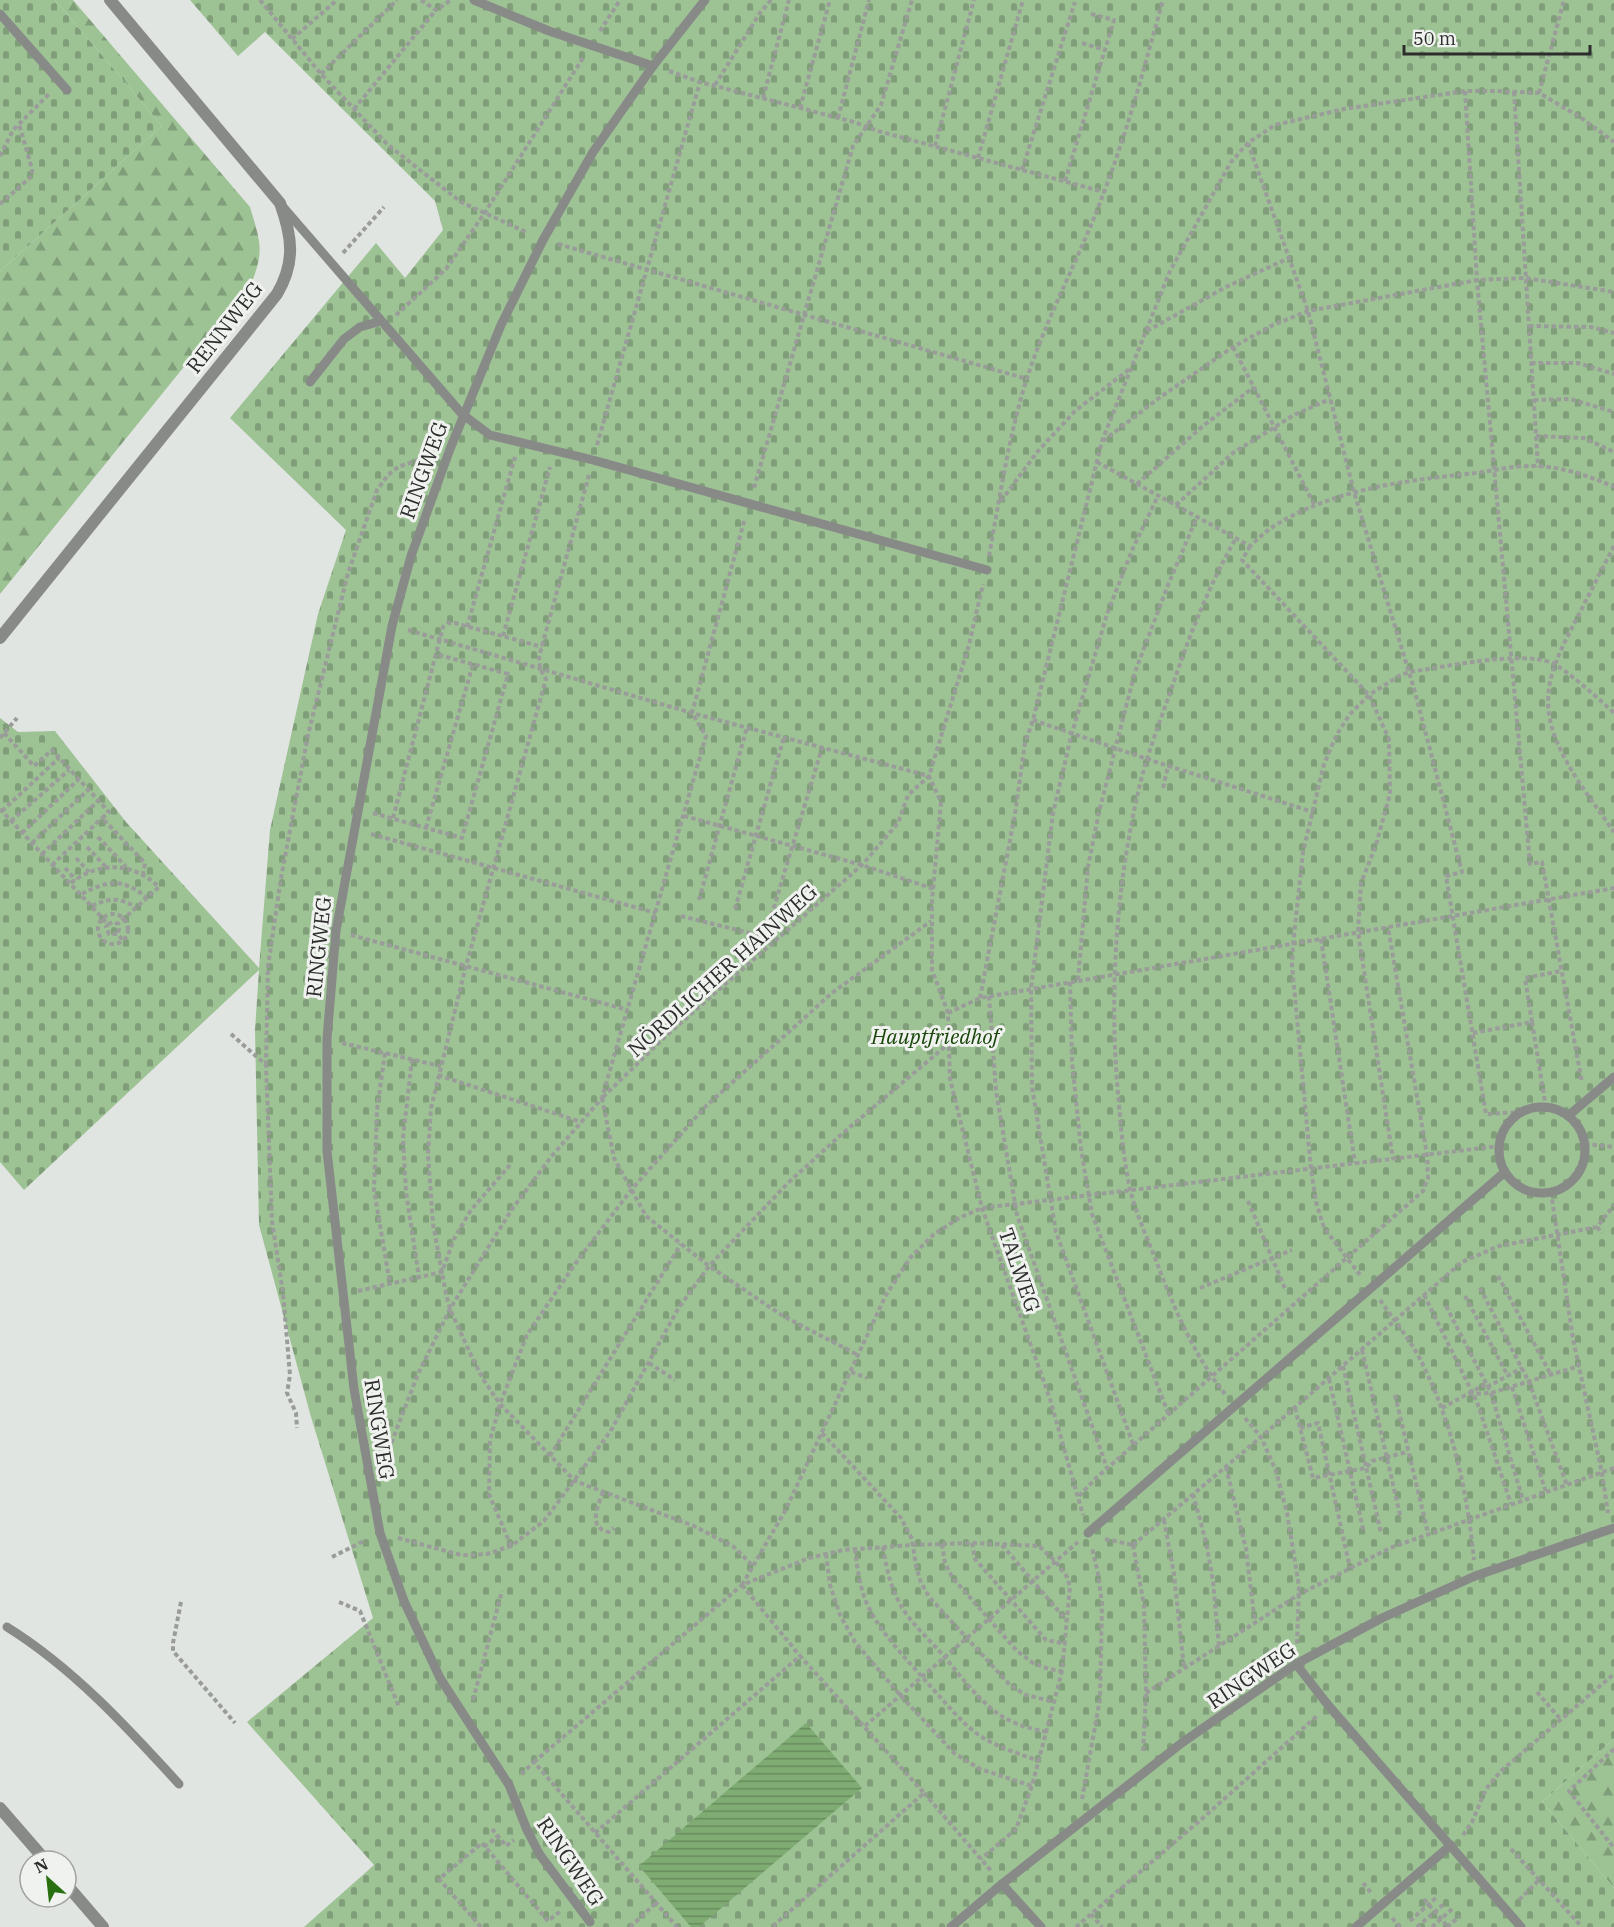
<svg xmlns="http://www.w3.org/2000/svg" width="1614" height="1927" font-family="'IBM Plex Serif',serif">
<defs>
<pattern id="forest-firs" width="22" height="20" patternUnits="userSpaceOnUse" patternTransform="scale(1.5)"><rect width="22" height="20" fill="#9dc294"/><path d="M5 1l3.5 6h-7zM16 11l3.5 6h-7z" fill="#809e79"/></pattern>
<pattern id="cemetery-stones" width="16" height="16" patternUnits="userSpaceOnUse" patternTransform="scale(1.5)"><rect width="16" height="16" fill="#9dc294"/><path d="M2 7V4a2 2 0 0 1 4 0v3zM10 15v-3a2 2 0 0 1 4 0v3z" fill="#809e79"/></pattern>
<pattern id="water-rules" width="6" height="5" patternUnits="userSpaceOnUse" patternTransform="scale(1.5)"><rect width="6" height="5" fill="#7eac72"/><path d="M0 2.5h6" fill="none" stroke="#678c5e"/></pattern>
</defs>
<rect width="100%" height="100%" fill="#e1e5e1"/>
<g fill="url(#forest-firs)">
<path d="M 55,0 L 73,0 L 250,207 C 260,241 265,250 251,284 L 0,594 L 0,271 L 162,126 Z"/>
<path d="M 1614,1739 L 1614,1888 L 1542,1802 Z"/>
</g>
<g fill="url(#cemetery-stones)">
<path d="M 0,0 L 55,0 L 162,126 L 0,271 Z"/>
<path d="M 190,0 L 1614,0 L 1614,1739 L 1542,1802 L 1614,1888 L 1614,1927 L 304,1927 L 374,1865 L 247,1722 L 373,1618 L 311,1417 L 259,1225 L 255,1030 L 259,970 L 24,1190 L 0,1162 L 0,718 L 18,732 L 55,731 L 126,822 L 259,968 L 270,830 L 318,614 L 346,530 L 230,418 L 376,243 L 405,278 L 443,230 L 435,201 L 265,32 L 238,56 Z"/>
</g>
<path fill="url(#water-rules)" d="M 806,1723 L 862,1788 L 699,1927 L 691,1927 L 639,1866 Z"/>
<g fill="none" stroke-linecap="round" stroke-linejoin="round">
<g stroke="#9a9c9a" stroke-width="4" stroke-dasharray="4.5 3" stroke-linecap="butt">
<path d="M 260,0 L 321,74 L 388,145 L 461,202 L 528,233"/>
<path d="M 421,0 L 436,10 L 451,0"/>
<path d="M 600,31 L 620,0"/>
<path d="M 292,39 L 337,0"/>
<path d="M 1082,43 L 1105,50"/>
<path d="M 669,71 L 700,82 L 854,122 L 878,131 L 1104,192"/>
<path d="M 321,74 L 397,0"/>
<path d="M 715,85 L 760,13 L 771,0"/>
<path d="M 1465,91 L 1477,280 L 1530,864 L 1542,862 L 1582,1083"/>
<path d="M 1514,92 L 1538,467"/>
<path d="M 1539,93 L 1564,0"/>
<path d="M 763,98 L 789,0"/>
<path d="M 800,108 L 830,0"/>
<path d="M 354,109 L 436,10"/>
<path d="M 838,118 L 869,0"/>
<path d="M 1248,143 L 1308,311 L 1354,492 L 1415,692 L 1462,872 L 1446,876 L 1486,1114 L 1523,1112"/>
<path d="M 935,146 L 974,0"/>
<path d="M 0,156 L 13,130 L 49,94"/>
<path d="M 978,158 L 1023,0"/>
<path d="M 1022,170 L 1075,2"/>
<path d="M 1065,181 L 1114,20 L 1091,14"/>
<path d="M 0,204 L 32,176 L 32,169 L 19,124"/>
<path d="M 558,244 L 1027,379"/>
<path d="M 343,253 L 384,207"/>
<path d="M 396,315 L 446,269 L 484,214 L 583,58"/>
<path d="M 1529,326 L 1591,327 L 1614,333"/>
<path d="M 1147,331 L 1226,287 L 1289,258"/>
<path d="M 1233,347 L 1315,506"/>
<path d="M 1531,363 L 1578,363 L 1614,374"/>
<path d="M 1534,400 L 1570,399 L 1614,412"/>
<path d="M 1536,436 L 1584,438 L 1614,452"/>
<path d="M 1103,441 L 1159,398 L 1233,347 L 1273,325 L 1308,311 L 1477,280 L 1526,278 L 1614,292"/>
<path d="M 597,445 L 700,82"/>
<path d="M 1097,462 L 1250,546 C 1258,539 1266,531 1274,526 C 1332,490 1401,481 1467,474 C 1488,472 1509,466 1530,466 C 1556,465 1591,476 1614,487"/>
<path d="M 589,475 L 539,657 L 540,669 L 546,679 L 466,966 L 431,1108 L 428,1154 L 433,1224 L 446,1294 L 450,1309 L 469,1351 L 483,1379 L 500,1404 L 575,1481 L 694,1526 L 734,1547 L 753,1566"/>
<path d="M 1137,484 L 1203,426 L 1254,387"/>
<path d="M 754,488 L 853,146 L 881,105 L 912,0"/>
<path d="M 1001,501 L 1038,451 L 1075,411 L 1131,368"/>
<path d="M 1176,505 L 1233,453 L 1294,415 L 1330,399"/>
<path d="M 1250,546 L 1242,560 L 1369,695 L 1389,739 L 1390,794 L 1376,845 L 1361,883 L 1358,932 L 1393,1159"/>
<path d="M 1614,546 C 1602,569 1590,593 1578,616 C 1556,659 1536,692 1557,742 C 1571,775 1594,803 1614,832"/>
<path d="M 989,556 C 1000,496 1009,435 1027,378 C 1048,314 1081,255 1104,192 C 1128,130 1145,64 1163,0"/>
<path d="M 467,627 L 515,457"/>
<path d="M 408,630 L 692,713 L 929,776 L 941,802 L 932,901 L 932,970 L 948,1013 L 950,1079 L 982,1208 L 1050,1399 L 1083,1515"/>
<path d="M 503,636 L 550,467"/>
<path d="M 1033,720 L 1153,761 L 1313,812"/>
<path d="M 4,733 L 34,766 L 52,750 L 109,812 L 102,818 L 145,863 L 143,874"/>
<path d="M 0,738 L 17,718"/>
<path d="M 1163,788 L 1168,766"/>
<path d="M 0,809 L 108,924 L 106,927 L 109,934 L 117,934 L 123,940"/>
<path d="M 2,811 L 59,758"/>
<path d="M 373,813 L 462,838 L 508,674 L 436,654"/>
<path d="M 684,816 L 862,865 L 934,889"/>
<path d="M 393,818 L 443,627 L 448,623 L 455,623 L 542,647"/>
<path d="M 11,821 L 69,770"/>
<path d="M 426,828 L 473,664"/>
<path d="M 22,833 L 78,780"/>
<path d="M 371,834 L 656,913"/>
<path d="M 98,837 L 126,867"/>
<path d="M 32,843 L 88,790"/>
<path d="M 87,847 L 106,867"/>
<path d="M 42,854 L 98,801"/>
<path d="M 76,858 L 89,872"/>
<path d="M 52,865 L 102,818"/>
<path d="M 65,868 L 76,880"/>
<path d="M 71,883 C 99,861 133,862 159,887 L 118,924"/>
<path d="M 82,894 C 107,880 124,878 147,898"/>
<path d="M 699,900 L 747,727"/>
<path d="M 92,906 C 108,898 122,897 136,908"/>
<path d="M 735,909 L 784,737"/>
<circle cx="113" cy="929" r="15"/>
<path d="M 681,916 L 778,940"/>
<path d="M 108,924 L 114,922 L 118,924 L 119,930 L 117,934"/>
<path d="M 351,935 L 628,1010"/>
<path d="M 765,937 L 822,748"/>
<path d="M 1321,939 L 1355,1163"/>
<path d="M 1078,980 L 1088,867 L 1099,812 L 1135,672 L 1168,585 L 1197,517"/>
<path d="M 1070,982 L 1072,1061 L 1081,1149 L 1092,1214 L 1168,1413"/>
<path d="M 989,996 L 996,1091 L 1017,1215 L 1107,1468"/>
<path d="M 980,998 L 1015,814 L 1025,743 L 1033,720 L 1102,441 L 1170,271 L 1231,162 L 1248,143 L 1275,125 L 1344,109 L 1465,91 L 1497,91 L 1539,93 L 1580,117 L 1614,142"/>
<path d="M 948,1013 L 980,998 L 1614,888"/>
<path d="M 1532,1022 L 1525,978 L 1561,971"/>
<path d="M 1473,1033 L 1532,1022 L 1546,1108"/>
<path d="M 231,1034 L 266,1065 L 272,1221 L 283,1293 L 290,1375 L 287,1393 L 296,1413 L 297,1428"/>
<path d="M 342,1043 L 440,1066"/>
<path d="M 385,1053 L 377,1110 L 374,1190 L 390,1284"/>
<path d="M 412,1059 L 403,1138 L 406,1192 L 419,1277"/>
<path d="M 266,1065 L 268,966 L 281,878 L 308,735 L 348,573 L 377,490 L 388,475 L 398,467 L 429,456"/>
<path d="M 438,1075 L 581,1122"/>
<path d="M 603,1097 L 666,1036 L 862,865 L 898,823 L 908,795 L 929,776 L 969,645 L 983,584"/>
<path d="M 602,1098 L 614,1158 L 646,1216 L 709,1266 L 783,1316 L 858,1355"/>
<path d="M 1585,1144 L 1614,1147"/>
<path d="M 1551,1192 L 1573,1339 L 1602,1473 L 1608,1513"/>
<path d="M 1248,1201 L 1286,1291"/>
<path d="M 1597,1227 L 1602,1233"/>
<path d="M 1360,1275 L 1324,1228 L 1316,1202 L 1311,1169 L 1292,965 L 1293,945 L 1303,852 L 1324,764 L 1337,734 L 1350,714 L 1369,695 L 1399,676 L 1409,672 C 1444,667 1520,650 1552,663 C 1564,668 1604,703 1614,713"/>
<path d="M 1498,1276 L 1551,1375"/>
<path d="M 1200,1288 L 1292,1250"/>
<path d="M 1480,1288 L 1529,1382 L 1567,1485"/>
<path d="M 358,1291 L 442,1272 L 454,1239 L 471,1210 L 510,1165"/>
<path d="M 1424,1295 L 1477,1402 L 1511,1504"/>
<path d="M 1465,1296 L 1508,1376"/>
<path d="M 1380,1300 C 1393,1319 1408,1337 1419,1357 C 1452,1420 1467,1490 1474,1560"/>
<path d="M 1446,1306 L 1491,1393 L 1523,1500"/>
<path d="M 1362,1350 L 1401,1519"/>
<path d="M 649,1363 L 675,1380"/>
<path d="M 1343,1366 L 1381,1533"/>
<path d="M 851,1372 L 867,1378"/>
<path d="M 1329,1379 L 1364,1533"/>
<path d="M 1487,1387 L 1522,1368"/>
<path d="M 1512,1387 L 1546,1492"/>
<path d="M 1225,1394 C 1195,1357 1175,1310 1158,1266 C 1149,1241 1136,1215 1130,1189 C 1123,1158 1121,1126 1118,1094 C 1109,992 1116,888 1139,788 C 1147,755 1159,724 1170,693 C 1188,639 1208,587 1236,538"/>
<path d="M 1469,1394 L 1491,1393 L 1579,1366"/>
<path d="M 1395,1395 L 1428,1533"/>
<path d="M 1295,1408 L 1313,1478 L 1366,1468 L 1372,1461 L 1407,1452"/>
<path d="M 1442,1408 L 1486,1384"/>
<path d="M 1245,1418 L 1261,1437 L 1276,1471 L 1287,1513 L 1299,1586 L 1297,1645"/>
<path d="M 1300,1428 L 1318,1423 L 1350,1568"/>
<path d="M 822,1433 L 901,1518 L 912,1539 L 916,1566 L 921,1583 L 930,1598 L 1010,1685 L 1026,1695 L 1055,1702"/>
<path d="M 1133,1444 L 1056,1232 L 1032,1087 L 1031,989 L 1053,813 L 1072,733 L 1107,614 L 1133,548 L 1158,496"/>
<path d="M 384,1456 L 392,1441 L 418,1374 L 450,1309 L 512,1209 L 551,1157 L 602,1098 L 706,736 L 692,713 L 745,518"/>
<path d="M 550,1456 L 681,1244"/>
<path d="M 1226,1467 L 1246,1549 L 1255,1623"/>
<path d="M 603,1492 C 598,1506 587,1528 609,1532 L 614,1528"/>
<path d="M 1193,1494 L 1206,1542 L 1213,1581 L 1219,1646"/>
<path d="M 1079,1496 L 1096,1478 L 1423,1191 L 1428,1178 L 1427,1155 L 1388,927"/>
<path d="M 1164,1520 L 1174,1574 L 1184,1668"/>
<path d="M 398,1538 L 461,1555 L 473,1555 L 487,1554 L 511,1546 L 544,1521 L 610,1432 L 678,1309 L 709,1266 L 788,1183 L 843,1133 L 947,1045"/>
<path d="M 1105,1539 L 1133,1545"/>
<path d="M 972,1543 L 975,1559 L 1046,1640 L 1066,1644"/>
<path d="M 942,1544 L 945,1563 L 952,1577 L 1017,1651 L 1033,1663 L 1049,1669 L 1062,1671"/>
<path d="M 1002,1545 L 1067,1621"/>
<path d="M 1133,1545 L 1261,1437 L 1462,1262 L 1499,1246 L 1597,1227 L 1614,1205"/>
<path d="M 1133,1545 L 1144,1605 L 1146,1693 L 1143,1753"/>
<path d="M 511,1546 L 489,1494 L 490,1441 L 500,1404 L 527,1335 L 575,1264 L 631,1190 L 705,1107 L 832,993 L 931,921"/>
<path d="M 883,1547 C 886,1564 889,1581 896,1596 C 906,1619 926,1636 942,1654 C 961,1676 979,1702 1003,1717 C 1016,1725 1032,1729 1047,1732"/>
<path d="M 855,1549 C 857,1566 859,1583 865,1599 C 878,1632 908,1660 931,1687 C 946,1703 959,1720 976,1733 C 995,1747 1018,1753 1039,1761"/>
<path d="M 826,1554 L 830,1585 L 840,1615 L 855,1642 L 900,1695 L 954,1753 L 980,1769 L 1032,1786"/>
<path d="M 332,1557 L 366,1540"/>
<path d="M 742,1585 L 785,1511 L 886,1295 L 910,1258 L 933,1235 L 959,1218 L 982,1208 L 1499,1146"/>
<path d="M 742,1585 L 800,1656"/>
<path d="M 181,1602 L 173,1643 L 173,1651 L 235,1723"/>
<path d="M 339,1602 L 360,1611 L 399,1707"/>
<path d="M 1537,1692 L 1561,1720"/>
<path d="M 1146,1693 L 1298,1595 L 1390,1548 L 1614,1468"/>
<path d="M 473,1700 L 502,1591"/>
<path d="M 865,1726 L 1078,1542"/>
<path d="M 1614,1749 L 1569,1791 L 1614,1848"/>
<path d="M 534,1762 L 742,1585 L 809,1558 L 843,1550 L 913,1545 L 972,1543 L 1039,1546 L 1055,1561 L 1067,1577 L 1070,1587 L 1062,1671 L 1032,1786 L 1016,1829 L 981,1859"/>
<path d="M 521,1774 L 534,1762 L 677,1927"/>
<path d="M 924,1793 L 992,1872"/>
<path d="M 1082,1799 L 1100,1699 L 1102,1604 L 1098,1573 L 1092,1548"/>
<path d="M 492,1829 L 506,1846 L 514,1840"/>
<path d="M 595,1833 L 800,1656 L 924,1793 L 772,1927"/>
<path d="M 1463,1835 L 1472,1822 L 1486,1789 L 1501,1771 L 1614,1674"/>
<path d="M 484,1847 L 498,1836"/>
<path d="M 1511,1849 L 1582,1927"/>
<path d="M 1363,1883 L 1372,1894"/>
<path d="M 1424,1899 L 1448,1927"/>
<path d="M 1519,1900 L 1539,1880"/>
<path d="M 1091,1914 L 1102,1927"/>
<path d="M 1392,1918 L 1400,1927"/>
<path d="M 1410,1921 L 1438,1896"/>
<path d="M 481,1927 L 439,1879 L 482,1843 L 548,1921 L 562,1910"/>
<path d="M 630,1927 L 656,1903"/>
<path d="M 1076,1927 L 1204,1817 L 1317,1716"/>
<path d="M 1417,1927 L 1445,1903"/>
<path d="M 1432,1927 L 1452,1909"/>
<path d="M 1447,1927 L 1460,1916"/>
</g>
<g stroke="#888a88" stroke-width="9">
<path d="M 474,0 L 549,31 L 653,66"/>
<path d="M 0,14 L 67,90"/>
<path d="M 283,207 L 462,414 L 490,435 L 593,460 L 987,570"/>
<path d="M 310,382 L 344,339 L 360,327 L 381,321"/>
<circle cx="1542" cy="1150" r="43"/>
<path d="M 1568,1116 L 1614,1077"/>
<path d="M 1088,1533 L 1505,1172"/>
<path d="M 7,1627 C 73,1668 127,1727 179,1784"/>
<path d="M 1296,1664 L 1328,1705 L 1521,1927"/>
<path d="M 1002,1884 L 1041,1927"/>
<path d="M 590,1922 L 540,1855 L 527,1830 L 509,1785 L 440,1678 L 404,1601 L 380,1533 L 354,1389 L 327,1151 L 327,1039 L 336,931 L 392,626 L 411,556 L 450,449 L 501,325 L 543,240 L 593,152 L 653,66 L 705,0"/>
<path d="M 951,1927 L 1002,1884 L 1183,1742 L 1296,1664 L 1382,1618 L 1475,1576 L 1614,1528"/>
<path d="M 1356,1927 L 1451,1845"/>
</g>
<g stroke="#888a88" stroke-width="12">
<path d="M 0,638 L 277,294 C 296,262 292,236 280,203 L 110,0"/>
<path d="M 0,1808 L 46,1861"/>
<path d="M 66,1884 L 103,1927"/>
</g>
</g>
<g text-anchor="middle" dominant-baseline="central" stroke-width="6" stroke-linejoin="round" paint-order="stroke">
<g font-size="21" fill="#2c2d2c" stroke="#eff2ee">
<text transform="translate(224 327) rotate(-52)">RENNWEG</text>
<text transform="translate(423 470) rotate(-70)">RINGWEG</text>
<text transform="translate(318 947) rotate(-84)">RINGWEG</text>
<text transform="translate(722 970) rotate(-42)">NÖRDLICHER HAINWEG</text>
<text transform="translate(1020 1270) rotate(71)">TALWEG</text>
<text transform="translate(380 1429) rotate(81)">RINGWEG</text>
<text transform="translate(1251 1675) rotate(-34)">RINGWEG</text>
<text transform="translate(571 1861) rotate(56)">RINGWEG</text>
</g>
<g font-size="21" font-style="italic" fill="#19460a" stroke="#eff2ee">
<text x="935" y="1036">Hauptfriedhof</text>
</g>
</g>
<g transform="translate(48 1879) rotate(333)"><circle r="28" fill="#eff2ee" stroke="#a1a3a0" stroke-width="1.5"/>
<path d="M0-4.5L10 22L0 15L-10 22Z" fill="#28700f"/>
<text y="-9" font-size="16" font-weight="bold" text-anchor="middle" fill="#2c2d2c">N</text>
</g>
<path d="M1404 45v9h186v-9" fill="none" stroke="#2c2d2c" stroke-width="3"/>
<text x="1413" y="45" font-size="18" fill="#2c2d2c" stroke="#eff2ee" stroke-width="4.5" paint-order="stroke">50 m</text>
</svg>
